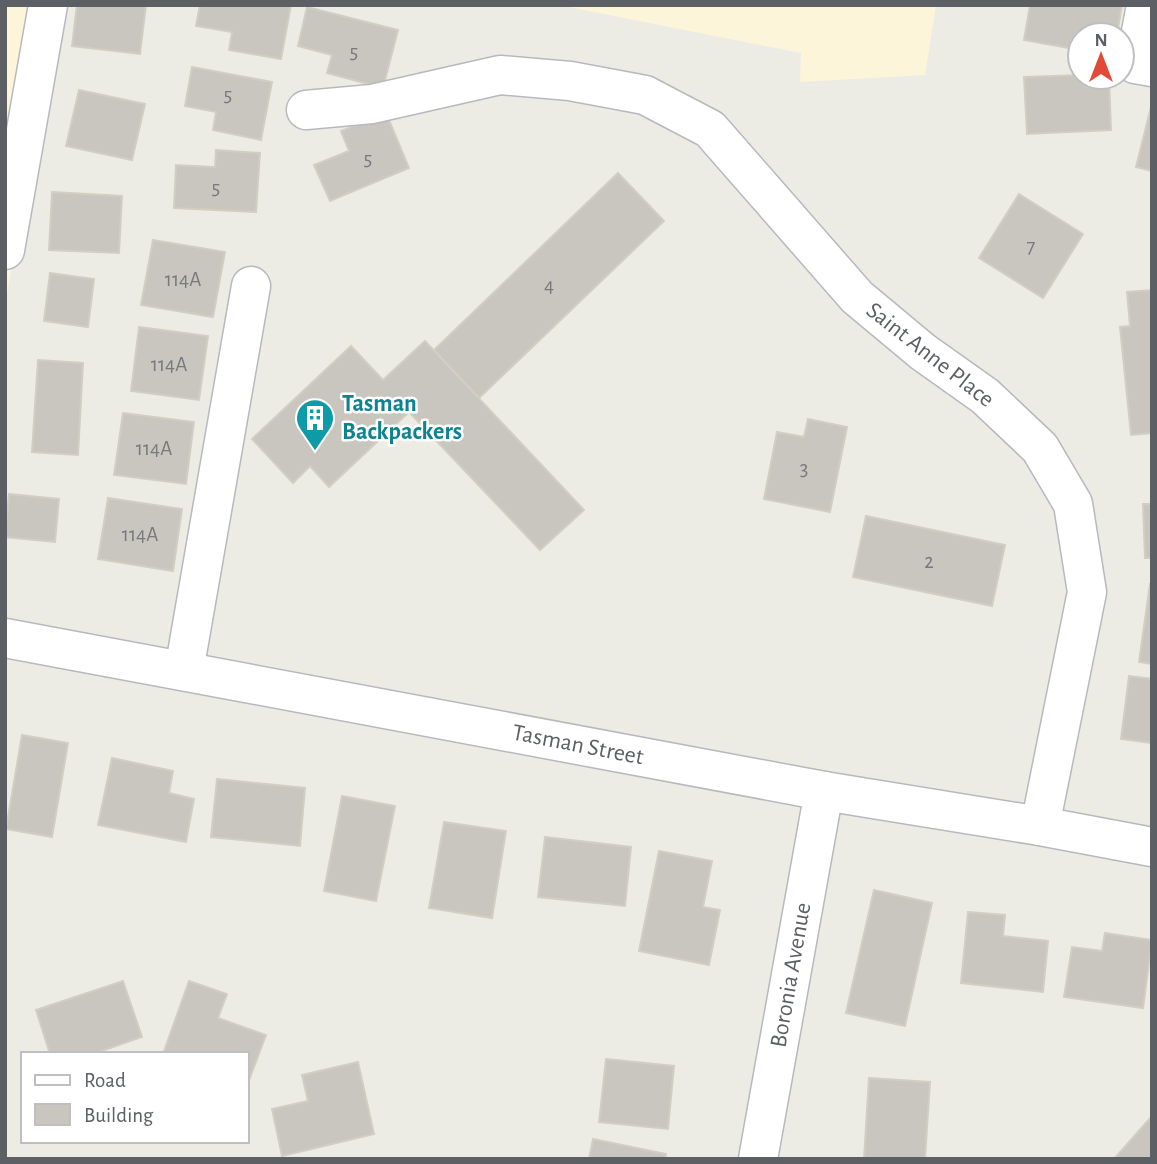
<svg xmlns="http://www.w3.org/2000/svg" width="1157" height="1164" font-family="'Alegreya Sans',sans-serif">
<rect width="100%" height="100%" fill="#edece4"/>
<g fill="#fcf5da">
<path d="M 5,5 L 53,5 L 5,308 Z"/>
<path d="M 559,5 L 936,5 L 925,75 L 800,82 L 801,53 Z"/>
</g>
<g fill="#c9c6c0" stroke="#d2cec2" stroke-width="2">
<path d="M 77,5 L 146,5 L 140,54 L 72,46 Z"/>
<path d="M 200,5 L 291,5 L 281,59 L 229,50 L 232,32 L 196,26 Z"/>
<path d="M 1030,5 L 1122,5 L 1117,35 L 1080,35 L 1080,50 L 1024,40 Z"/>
<path d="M 307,7 L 398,30 L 383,88 L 327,73 L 332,55 L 298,46 Z"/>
<path d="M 192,67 L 272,82 L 261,140 L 213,130 L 216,112 L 185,106 Z"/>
<path d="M 1080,75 L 1080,77 L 1109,77 L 1111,130 L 1027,134 L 1024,77 Z"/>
<path d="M 79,90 L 145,104 L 132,160 L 66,146 Z"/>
<path d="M 1152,103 L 1152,171 L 1136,167 Z"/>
<path d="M 386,113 L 409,168 L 330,201 L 314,165 L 349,151 L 341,131 Z"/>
<path d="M 216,150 L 260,153 L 256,212 L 174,208 L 176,165 L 215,167 Z"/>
<path d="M 618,173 L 664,221 L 479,398 L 434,350 Z"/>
<path d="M 52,192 L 122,196 L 119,253 L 49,250 Z"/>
<path d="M 1019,194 L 1083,234 L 1043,298 L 979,258 Z"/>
<path d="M 153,240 L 225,252 L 213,317 L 141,305 Z"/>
<path d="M 50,273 L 94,279 L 88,327 L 44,321 Z"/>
<path d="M 1152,290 L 1152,433 L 1131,435 L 1120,327 L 1130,326 L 1127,292 Z"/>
<path d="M 139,327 L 208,336 L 199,400 L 131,391 Z"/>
<path d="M 425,341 L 584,510 L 540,550 L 409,412 L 329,487 L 310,466 L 293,483 L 252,439 L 351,346 L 383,380 Z"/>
<path d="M 38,360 L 83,363 L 78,455 L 32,452 Z"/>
<path d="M 123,413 L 194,422 L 186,484 L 114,475 Z"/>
<path d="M 808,419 L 847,427 L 830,512 L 764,499 L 777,432 L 804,437 Z"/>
<path d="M 9,494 L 59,499 L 55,542 L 5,537 Z"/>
<path d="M 108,498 L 182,509 L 173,571 L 98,559 Z"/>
<path d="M 1143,504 L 1152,504 L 1152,558 L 1145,558 Z"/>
<path d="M 866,516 L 1005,545 L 992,606 L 853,577 Z"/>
<path d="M 1150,584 L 1152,584 L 1152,664 L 1139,662 Z"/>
<path d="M 1129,676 L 1152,679 L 1152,743 L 1121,739 Z"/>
<path d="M 22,735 L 68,743 L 52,837 L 6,829 Z"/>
<path d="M 112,758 L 173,771 L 169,793 L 194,799 L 186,842 L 98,825 Z"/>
<path d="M 217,779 L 305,788 L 300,846 L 211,837 Z"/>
<path d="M 342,796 L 395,806 L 376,901 L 324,891 Z"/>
<path d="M 444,822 L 506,831 L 492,918 L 429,908 Z"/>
<path d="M 545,837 L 631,847 L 625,906 L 538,897 Z"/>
<path d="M 659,851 L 712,861 L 703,907 L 720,910 L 709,965 L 639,951 Z"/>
<path d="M 874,890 L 932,903 L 905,1026 L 846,1013 Z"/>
<path d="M 968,912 L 1005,915 L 1003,936 L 1048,941 L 1043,992 L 961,983 Z"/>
<path d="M 1105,933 L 1152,940 L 1143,1008 L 1064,997 L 1072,947 L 1102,951 Z"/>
<path d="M 123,981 L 142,1037 L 93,1054 L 50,1054 L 36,1010 Z"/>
<path d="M 189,981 L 227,994 L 218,1018 L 266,1035 L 248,1083 L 247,1054 L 163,1054 Z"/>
<path d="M 606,1059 L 674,1066 L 668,1129 L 599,1122 Z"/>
<path d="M 358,1062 L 374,1134 L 282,1156 L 272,1109 L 308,1101 L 302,1075 Z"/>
<path d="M 869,1078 L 930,1082 L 925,1159 L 864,1159 Z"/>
<path d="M 1152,1116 L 1152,1159 L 1114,1159 Z"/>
<path d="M 593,1139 L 666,1154 L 665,1159 L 589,1159 Z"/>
</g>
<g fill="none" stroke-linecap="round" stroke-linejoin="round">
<defs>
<g id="minor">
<path d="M 1146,5 L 1135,64 L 1152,67"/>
<path d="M 306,110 L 372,104 L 500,75 L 570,81 L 645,95 L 710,129 L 857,297 L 923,352 L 985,396 L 1040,448 L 1073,504 L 1087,592 L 1040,826"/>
<path d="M 5,250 L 48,5"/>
<path d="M 5,638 L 824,791 L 1040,826 L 1152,847"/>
<path d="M 184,671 L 251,286"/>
<path d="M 758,1159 L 824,791"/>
</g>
</defs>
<use href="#minor" stroke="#b6b9bd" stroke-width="41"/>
<use href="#minor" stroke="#fff" stroke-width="38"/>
</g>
<defs>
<symbol id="building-pin" viewBox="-11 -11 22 30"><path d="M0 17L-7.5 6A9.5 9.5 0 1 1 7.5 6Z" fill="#0f9aa8" stroke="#fff"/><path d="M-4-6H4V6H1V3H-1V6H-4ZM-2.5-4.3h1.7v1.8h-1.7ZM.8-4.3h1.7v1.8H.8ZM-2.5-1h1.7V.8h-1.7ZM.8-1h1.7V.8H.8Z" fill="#fff"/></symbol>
</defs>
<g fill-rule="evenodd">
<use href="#building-pin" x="293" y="396" width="44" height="60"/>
</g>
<g text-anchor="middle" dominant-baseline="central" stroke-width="5" stroke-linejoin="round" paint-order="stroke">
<g font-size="21" fill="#77797a">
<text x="354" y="51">5</text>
<text x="228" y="94">5</text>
<text x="368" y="158">5</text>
<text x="216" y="187">5</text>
<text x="1031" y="246">7</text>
<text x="183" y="279">114A</text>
<text x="549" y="285">4</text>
<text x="169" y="364">114A</text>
<text x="154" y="448">114A</text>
<text x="804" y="468">3</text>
<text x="140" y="534">114A</text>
<text x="929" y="561">2</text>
</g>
<g font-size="24" fill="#5c5f63" stroke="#fff">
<text transform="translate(930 355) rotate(38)">Saint Anne Place</text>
<text transform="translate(578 745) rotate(11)">Tasman Street</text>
<text transform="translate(791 975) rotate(-80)">Boronia Avenue</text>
</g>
<g font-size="24" font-weight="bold" fill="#0d838f" stroke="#fff" text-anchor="start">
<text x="342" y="404">Tasman<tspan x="342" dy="28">Backpackers</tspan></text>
</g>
</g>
<rect width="1157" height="1164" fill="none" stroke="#5c5f63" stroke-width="14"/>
<rect x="21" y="1052" width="228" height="91" fill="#ffffff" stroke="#bebfc1" stroke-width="2"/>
<rect x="35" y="1075" width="35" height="10" fill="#ffffff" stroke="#bebfc1" stroke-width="2"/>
<text x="84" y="1087" font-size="21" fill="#5c5f63">Road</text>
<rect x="35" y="1104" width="35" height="21" fill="#c9c6c0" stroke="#bebfc1" stroke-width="2"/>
<text x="84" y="1122" font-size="21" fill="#5c5f63">Building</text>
<g transform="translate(1101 56)"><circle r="33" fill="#ffffff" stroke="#bebfc1" stroke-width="2"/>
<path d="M0-5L12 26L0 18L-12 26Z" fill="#e04a37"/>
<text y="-10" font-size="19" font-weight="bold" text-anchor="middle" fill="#5c5f63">N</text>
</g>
</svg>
